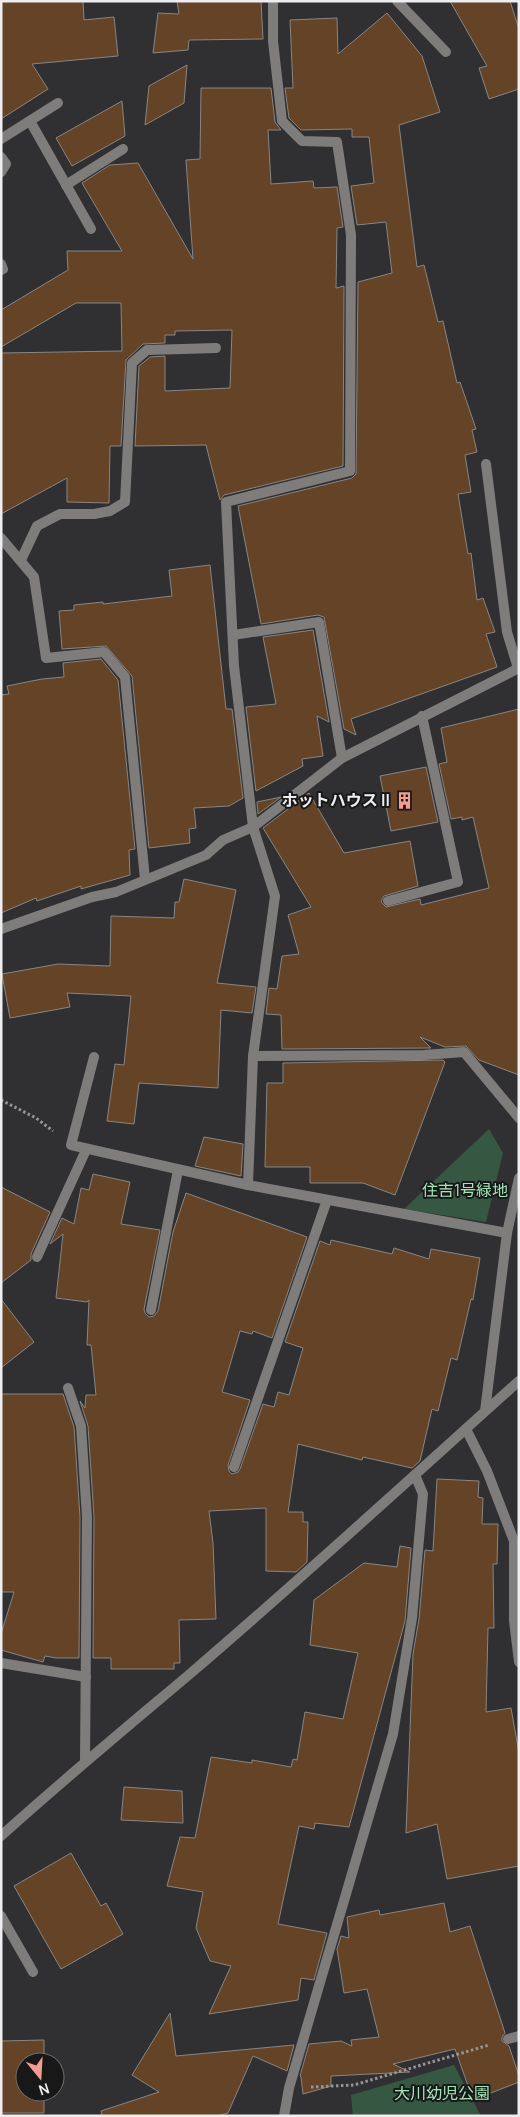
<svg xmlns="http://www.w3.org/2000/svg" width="520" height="2117" font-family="Manrope,'Noto Sans JP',sans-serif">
<rect width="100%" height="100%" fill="#303032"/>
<g fill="#365742">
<path d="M 489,1129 L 503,1153 L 486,1222 L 404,1209 Z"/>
<path d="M 454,2065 L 481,2116 L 353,2116 L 351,2095 Z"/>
</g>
<g fill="#644327" stroke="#888683">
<path d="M 1,1 L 83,1 L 84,20 L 114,17 L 118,56 L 32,64 L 48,89 L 1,119 Z"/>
<path d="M 177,1 L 261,1 L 263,39 L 189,40 L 188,50 L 153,53 L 158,13 L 179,14 Z"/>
<path d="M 450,1 L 510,1 L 519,29 L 519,89 L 489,99 L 479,68 L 487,66 Z"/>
<path d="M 387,13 L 422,56 L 440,112 L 399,125 L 417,267 L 424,265 L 438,322 L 443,321 L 457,383 L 460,382 L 476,429 L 472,430 L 477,452 L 465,455 L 471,492 L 458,494 L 468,554 L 471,553 L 477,600 L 483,598 L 495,632 L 486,634 L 497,667 L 351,719 L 356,735 L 344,729 L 324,617 L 318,615 L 261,624 L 238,506 L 352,478 L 356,474 L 358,282 L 392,273 L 386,222 L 357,225 L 351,186 L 374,183 L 369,137 L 352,137 L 352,129 L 301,130 L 289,118 L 285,88 L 293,88 L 290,20 L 337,18 L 338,54 Z"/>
<path d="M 187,65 L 184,103 L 145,125 L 149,86 Z"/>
<path d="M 201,88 L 271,88 L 275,122 L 281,130 L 268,130 L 271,184 L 313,181 L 314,188 L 337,187 L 343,227 L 337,228 L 336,288 L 344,286 L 343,466 L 224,495 L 220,500 L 206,445 L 135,446 L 139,366 L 150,357 L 165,356 L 165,391 L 230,388 L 232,330 L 175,331 L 175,335 L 165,335 L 165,343 L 143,344 L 126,360 L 121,446 L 110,446 L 109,503 L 67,502 L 67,478 L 1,514 L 1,353 L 122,351 L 121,303 L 76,303 L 1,347 L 1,310 L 68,270 L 67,251 L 122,251 L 82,183 L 110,165 L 138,163 L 193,259 L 186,160 L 200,159 Z"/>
<path d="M 122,101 L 125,136 L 72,166 L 56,138 Z"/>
<path d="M 210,565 L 226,709 L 232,709 L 243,798 L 229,806 L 194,808 L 196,828 L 189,829 L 190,843 L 149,848 L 132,676 L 106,646 L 62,649 L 59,611 L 74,610 L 74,605 L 103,602 L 103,604 L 172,596 L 169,570 Z"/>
<path d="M 313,630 L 329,722 L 317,716 L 323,756 L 302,759 L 303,766 L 256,791 L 246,707 L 276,704 L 263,637 Z"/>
<path d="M 101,659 L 118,680 L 135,849 L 129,850 L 130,875 L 81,889 L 81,886 L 37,901 L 36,898 L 1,913 L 1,695 L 9,694 L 7,686 L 42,679 L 64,677 L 63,663 Z"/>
<path d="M 519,709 L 519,1075 L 479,1060 L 466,1046 L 445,1047 L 420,1037 L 431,1048 L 282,1049 L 281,1015 L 266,1014 L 269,988 L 277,989 L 282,956 L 299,954 L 288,915 L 311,907 L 263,828 L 309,793 L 344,853 L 410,841 L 418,886 L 384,896 L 381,902 L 386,907 L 420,899 L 421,905 L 489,888 L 473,817 L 462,820 L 462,817 L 451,819 L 439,764 L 447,762 L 441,728 Z"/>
<path d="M 426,767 L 438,822 L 391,831 L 380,776 Z"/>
<path d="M 281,797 L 258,814 L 257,802 Z"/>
<path d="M 184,879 L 236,890 L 217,983 L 256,987 L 252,1013 L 221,1010 L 218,1088 L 139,1083 L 134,1124 L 107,1121 L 115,1064 L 124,1065 L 131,996 L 67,993 L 70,1007 L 10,1018 L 2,974 L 58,964 L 110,966 L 111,916 L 174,918 L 175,902 L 179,902 Z"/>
<path d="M 443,1060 L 445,1062 L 395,1195 L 363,1183 L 310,1183 L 310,1167 L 265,1167 L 267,1083 L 283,1083 L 283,1063 Z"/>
<path d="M 204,1137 L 243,1144 L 241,1176 L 195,1166 Z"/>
<path d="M 93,1174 L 130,1182 L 121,1224 L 160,1230 L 144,1309 L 145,1313 L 149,1317 L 154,1316 L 158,1311 L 173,1232 L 186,1193 L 307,1237 L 272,1338 L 253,1331 L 252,1334 L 240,1331 L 222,1392 L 250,1400 L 228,1465 L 229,1471 L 232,1474 L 238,1472 L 240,1469 L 263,1404 L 274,1407 L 278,1392 L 289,1395 L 303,1348 L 285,1342 L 320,1241 L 330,1245 L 331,1240 L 392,1254 L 394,1248 L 429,1259 L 431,1249 L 480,1258 L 473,1300 L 471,1299 L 457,1360 L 451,1358 L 438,1411 L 432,1409 L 420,1461 L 412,1468 L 363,1457 L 362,1460 L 298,1444 L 288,1512 L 303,1512 L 303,1522 L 308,1522 L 307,1562 L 296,1572 L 266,1571 L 266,1508 L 209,1511 L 213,1543 L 216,1619 L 179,1620 L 180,1663 L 174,1663 L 174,1669 L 111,1669 L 111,1658 L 93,1658 L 94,1517 L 88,1426 L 80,1401 L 85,1408 L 86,1395 L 96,1395 L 91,1345 L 87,1345 L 89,1300 L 87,1302 L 56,1298 L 63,1234 L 50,1244 L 62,1218 L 74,1224 L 81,1188 L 89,1190 Z"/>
<path d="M 1,1187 L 50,1212 L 31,1254 L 31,1260 L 1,1283 Z"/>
<path d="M 1,1299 L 34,1342 L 1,1368 Z"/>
<path d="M 1,1394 L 63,1394 L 74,1427 L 80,1517 L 79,1658 L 56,1658 L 45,1656 L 43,1662 L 1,1650 L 1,1634 L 14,1592 L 1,1592 Z"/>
<path d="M 437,1479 L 479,1481 L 478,1497 L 483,1498 L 482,1524 L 498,1524 L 497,1564 L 493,1564 L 494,1628 L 488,1628 L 486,1712 L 511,1708 L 519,1753 L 519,1866 L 447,1879 L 437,1824 L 406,1833 L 413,1654 L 419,1619 L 425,1550 L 433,1551 Z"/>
<path d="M 400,1546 L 411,1548 L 405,1621 L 349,1827 L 315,1823 L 314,1829 L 299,1826 L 278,1924 L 327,1933 L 314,1980 L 301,1978 L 298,2000 L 209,2014 L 231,1966 L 210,1961 L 196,1928 L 203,1892 L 167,1886 L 180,1837 L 195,1838 L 211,1757 L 252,1763 L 252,1760 L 291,1767 L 293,1759 L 297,1760 L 305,1712 L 343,1719 L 358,1653 L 310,1645 L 314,1600 L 364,1563 L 397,1567 Z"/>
<path d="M 124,1787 L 182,1791 L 183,1823 L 121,1820 Z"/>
<path d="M 71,1853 L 101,1906 L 106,1903 L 123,1934 L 61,1969 L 14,1886 Z"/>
<path d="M 444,1903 L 450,1932 L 470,1926 L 505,2033 L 502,2037 L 502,2041 L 509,2046 L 519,2076 L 519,2082 L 473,2100 L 455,2049 L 393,2064 L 410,2072 L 331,2076 L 331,2086 L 303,2094 L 301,2077 L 300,2076 L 309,2044 L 341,2041 L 352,2046 L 351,2040 L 379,2037 L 367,1989 L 344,1993 L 337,1949 L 341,1936 L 349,1938 L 347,1917 L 379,1910 L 380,1915 Z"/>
<path d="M 170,2013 L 176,2056 L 294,2045 L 287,2071 L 253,2056 L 228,2113 L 217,2116 L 102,2116 L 101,2111 L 159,2092 L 132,2075 Z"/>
<path d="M 44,2040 L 44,2062 L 25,2062 L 25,2092 L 44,2092 L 44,2113 L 1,2113 L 1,2041 Z"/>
</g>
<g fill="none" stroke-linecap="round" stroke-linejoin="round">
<g stroke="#959496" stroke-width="3" stroke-dasharray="2.5 2.5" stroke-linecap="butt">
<path d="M 1,1100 L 36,1118 L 53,1131"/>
<path d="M 311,2087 L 354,2085 L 489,2045"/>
</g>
<g stroke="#7e7d7c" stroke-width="10">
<path d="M 397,1 L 446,52"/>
<path d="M 30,121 L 91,229"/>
<path d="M 1,139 L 58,103"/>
<path d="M 1,157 L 6,164 L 1,172"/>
<path d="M 66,185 L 123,149"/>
<path d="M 1,264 L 3,269 L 1,270"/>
<path d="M 486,464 L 507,632 L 518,668"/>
<path d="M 1,538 L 34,577 L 46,658 L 104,652 L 125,677 L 145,879"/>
<path d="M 21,560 L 37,526 L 60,514 L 94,514 L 110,511 L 125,502 L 132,363 L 147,350 L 216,348"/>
<path d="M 233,635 L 319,622 L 342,758"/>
<path d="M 388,901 L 458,882 L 422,716"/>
<path d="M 1,929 L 92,897 L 116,892 L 206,855 L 223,840 L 253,827 L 342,758 L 519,668"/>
<path d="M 253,1056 L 424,1055 L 464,1052 L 519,1118"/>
<path d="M 94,1057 L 71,1145 L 248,1185 L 507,1233"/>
<path d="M 248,1185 L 253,1056 L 275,896 L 253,827 L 234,666 L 226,502 L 350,471 L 351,235 L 337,142 L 302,141 L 282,121 L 273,41 L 273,1"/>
<path d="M 37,1257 L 86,1150"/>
<path d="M 151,1310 L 178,1170"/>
<path d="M 68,1388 L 81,1426 L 87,1517 L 85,1761"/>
<path d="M 485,1411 L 507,1233 L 519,1178"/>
<path d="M 466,1429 L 487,1471 L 514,1541 L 514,1621 L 519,1662"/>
<path d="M 234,1467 L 327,1200"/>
<path d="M 1,1663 L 86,1677"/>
<path d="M 1,1836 C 63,1780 127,1727 191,1673 C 302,1578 410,1479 519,1381"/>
<path d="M 1,1916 L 33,1972"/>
<path d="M 508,2039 L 519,2036"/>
<path d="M 284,2116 L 289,2088 L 393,1734 L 412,1618 L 423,1494 L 415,1475"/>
</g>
</g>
<defs>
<symbol id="building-bare" viewBox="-9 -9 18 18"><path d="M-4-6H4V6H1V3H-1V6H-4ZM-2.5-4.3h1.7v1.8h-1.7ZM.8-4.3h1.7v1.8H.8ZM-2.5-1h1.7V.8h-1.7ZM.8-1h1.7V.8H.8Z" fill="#f59c91" stroke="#181819" stroke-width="2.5" paint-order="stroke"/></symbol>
</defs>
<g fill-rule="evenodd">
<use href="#building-bare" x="392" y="788" width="25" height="25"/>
</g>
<g text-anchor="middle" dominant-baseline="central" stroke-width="4" stroke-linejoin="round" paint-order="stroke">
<g font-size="16" font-weight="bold" fill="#eeedef" stroke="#181819" text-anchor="end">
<text x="390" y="800">ホットハウス II</text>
</g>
<g font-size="16" fill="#a2e5b9" stroke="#181819">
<text x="465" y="1190">住吉1号緑地</text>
<text x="442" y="2093">大川幼児公園</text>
</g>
</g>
<rect width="520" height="2117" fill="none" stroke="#eeedef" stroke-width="5"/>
<g transform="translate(40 2077) rotate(162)"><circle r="24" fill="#181819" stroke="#6e6d6f"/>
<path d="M0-4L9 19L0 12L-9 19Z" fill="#f59c91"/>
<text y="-8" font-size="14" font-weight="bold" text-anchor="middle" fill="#eeedef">N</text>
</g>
</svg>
